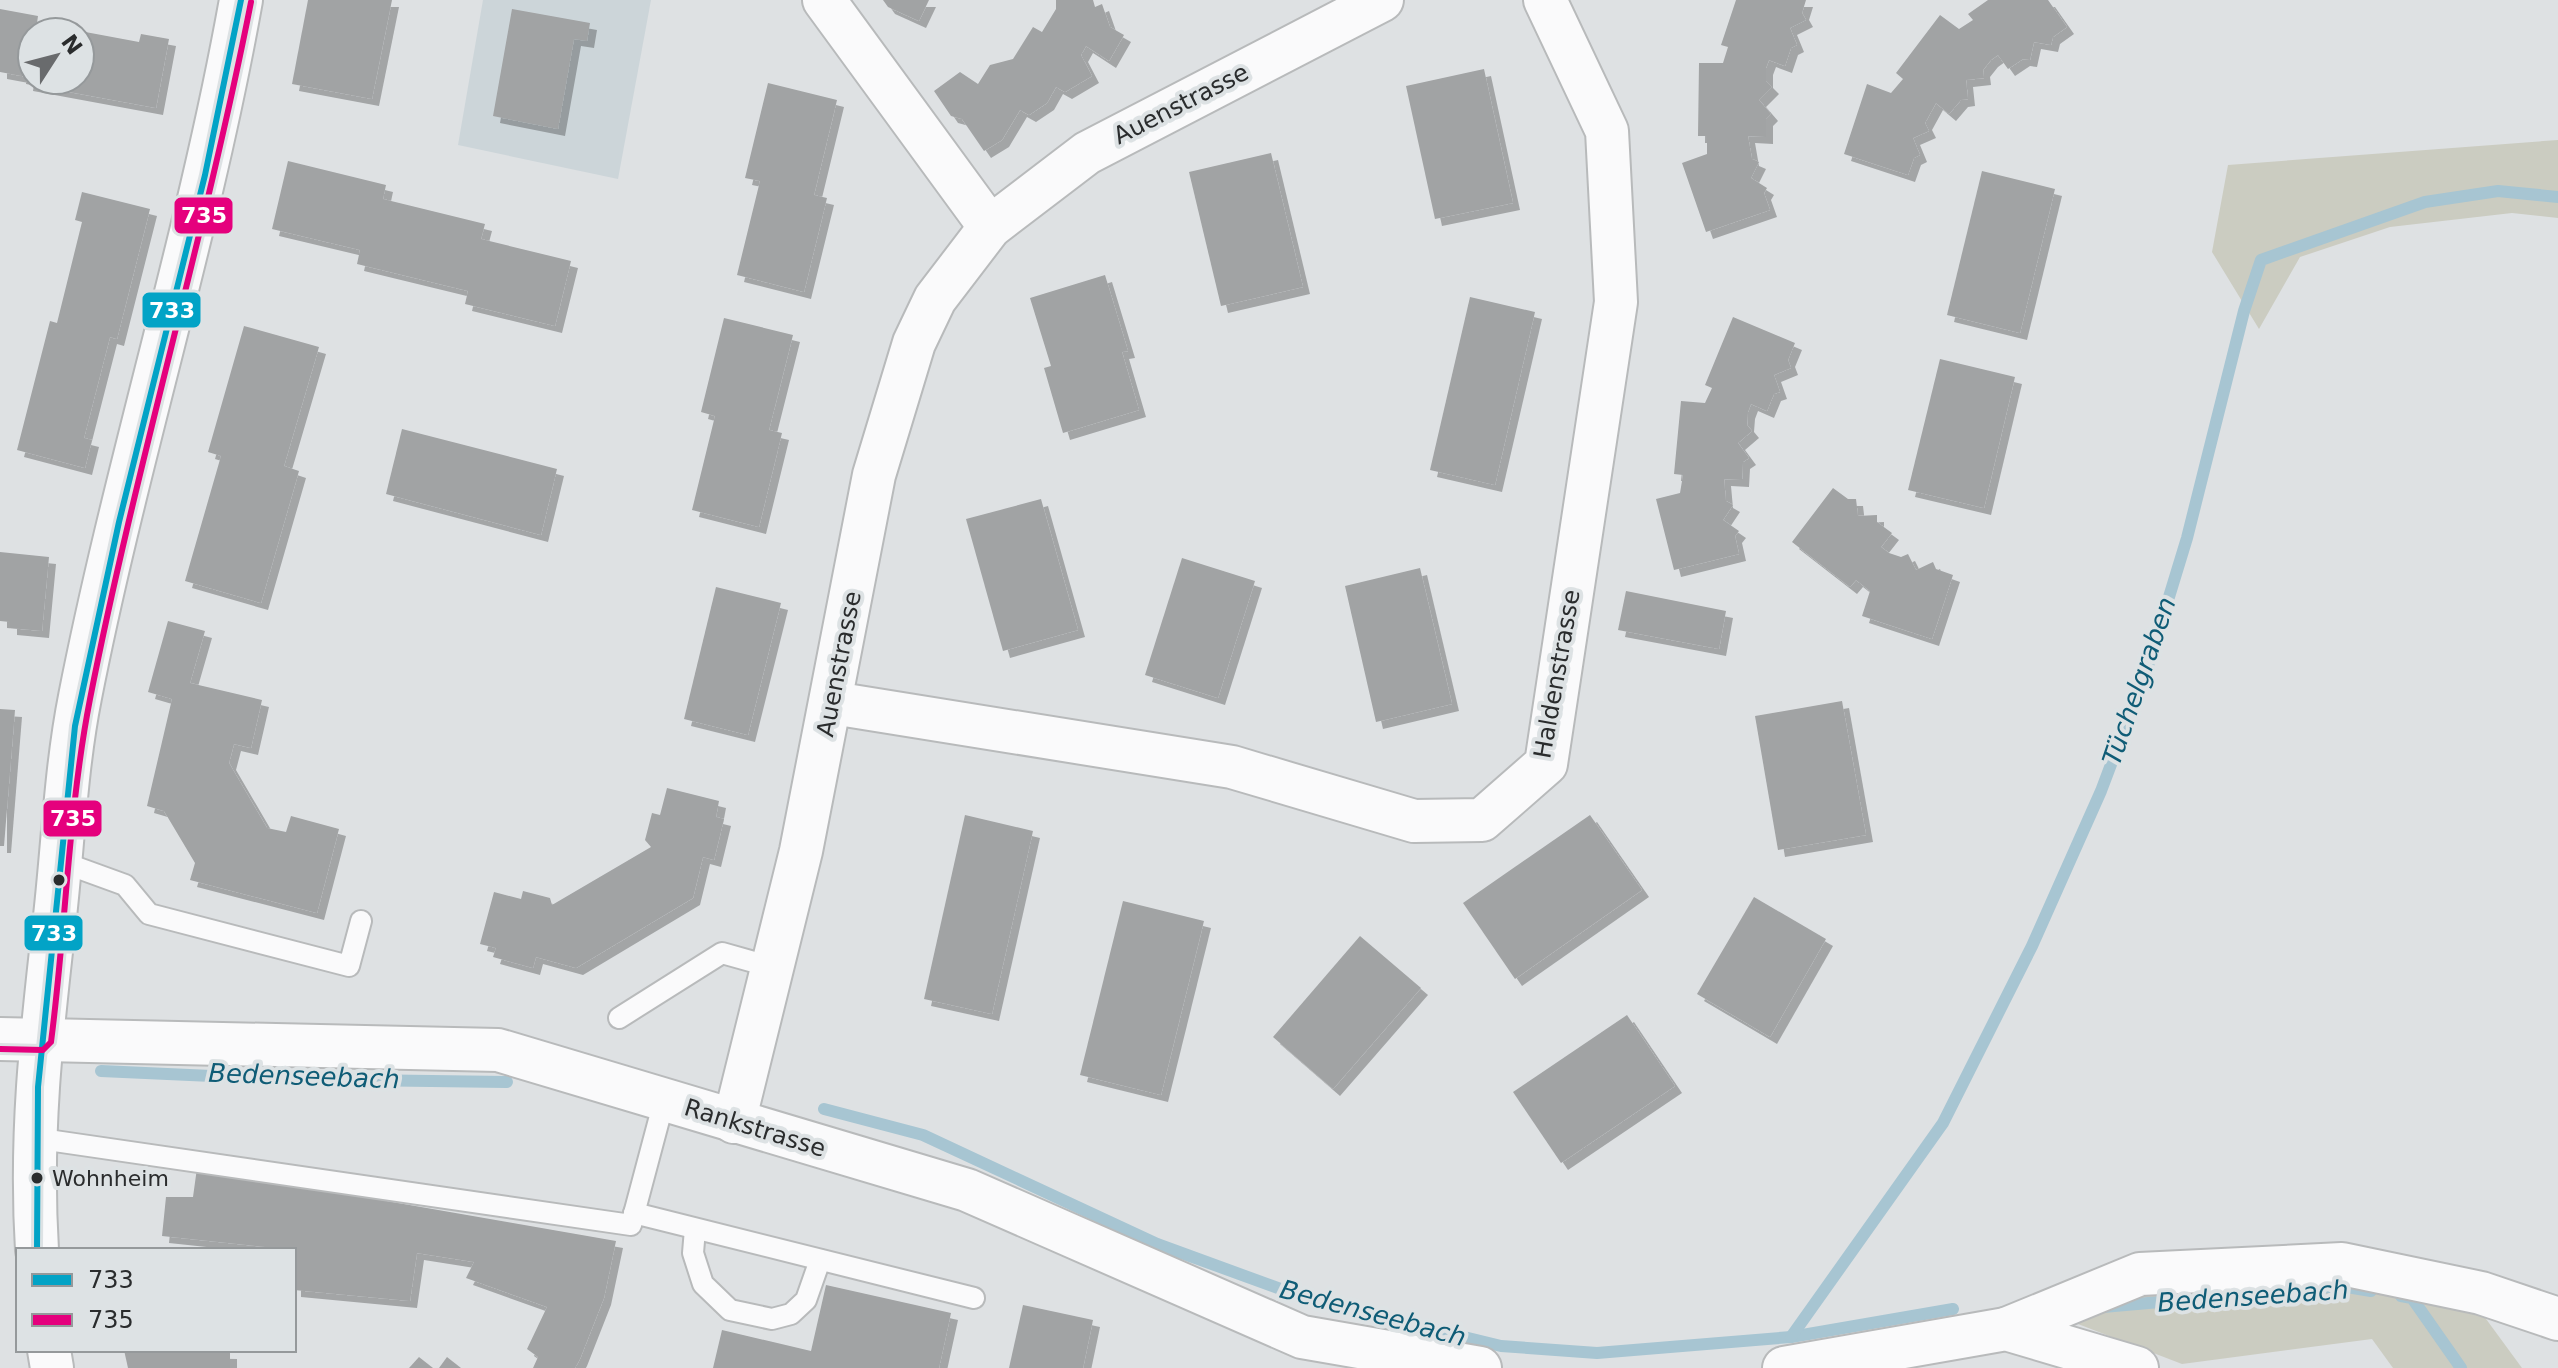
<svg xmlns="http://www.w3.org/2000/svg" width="2558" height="1368" font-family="'DejaVu Sans',sans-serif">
<defs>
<filter id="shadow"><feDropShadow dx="7" dy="7" stdDeviation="0" flood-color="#0004"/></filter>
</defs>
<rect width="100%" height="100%" fill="#dee1e3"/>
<path fill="#ccd5d9" d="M 483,0 L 651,0 L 618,179 L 458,145 Z"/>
<g fill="#cbccc1">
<path d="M 2558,140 L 2558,218 L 2512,213 L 2390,227 L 2300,257 L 2259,329 L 2212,252 L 2228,165 Z"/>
<path d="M 2340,1276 L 2478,1308 L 2522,1368 L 2393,1368 L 2372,1339 L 2182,1364 L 2065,1319 L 2140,1289 Z"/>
</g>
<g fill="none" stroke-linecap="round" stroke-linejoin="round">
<g stroke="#a7c5d2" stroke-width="12">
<path d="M 101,1071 L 279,1079 L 507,1082"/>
<path d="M 824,1109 L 923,1135 L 1157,1244 L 1308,1299 L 1501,1346 L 1597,1353 L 1791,1337 L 1953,1309"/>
<path d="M 2401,1296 L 2412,1298 L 2461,1368"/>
<path d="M 2103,1307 L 2341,1286 L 2371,1291"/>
<path d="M 1791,1337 L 1943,1123 L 2032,946 L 2101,791 L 2147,669 L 2187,538 L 2244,311 L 2261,260 L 2425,202 L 2498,191 L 2558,197"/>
</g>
</g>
<g fill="#a1a3a4" filter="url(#shadow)">
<path d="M 308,0 L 392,0 L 372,99 L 292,84 Z"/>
<path d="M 883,0 L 929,0 L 919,21 L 888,7 Z"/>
<path d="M 1056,0 L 1093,0 L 1095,7 L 1102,4 L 1110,27 L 1124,35 L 1109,61 L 1086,46 L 1081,55 L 1092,76 L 1065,92 L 1056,87 L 1047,103 L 1029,115 L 1020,110 L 1002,140 L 984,151 L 962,119 L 951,116 L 934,91 L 960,72 L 978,84 L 990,65 L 1013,59 L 1033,27 L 1042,32 L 1056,9 Z"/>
<path d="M 1736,0 L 1806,0 L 1802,13 L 1806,20 L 1790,28 L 1797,45 L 1791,48 L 1785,66 L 1769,60 L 1766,68 L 1766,81 L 1772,87 L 1759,100 L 1771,114 L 1766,119 L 1766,137 L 1748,136 L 1752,159 L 1759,162 L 1751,178 L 1767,188 L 1764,193 L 1770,210 L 1706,232 L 1682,163 L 1707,154 L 1707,136 L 1698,136 L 1699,63 L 1723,63 L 1728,47 L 1721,45 Z"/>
<path d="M 1988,0 L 2048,0 L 2067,27 L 2053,37 L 2051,45 L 2034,42 L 2030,60 L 2023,59 L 2008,69 L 1998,55 L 1991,60 L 1983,70 L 1984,78 L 1966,80 L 1968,99 L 1961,100 L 1949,114 L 1936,103 L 1925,123 L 1929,131 L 1913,138 L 1920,155 L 1914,158 L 1908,175 L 1844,154 L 1867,84 L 1891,93 L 1903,79 L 1896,73 L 1940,15 L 1959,29 L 1973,20 L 1968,14 Z"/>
<path d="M 0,9 L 38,16 L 37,23 L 78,30 L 32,32 L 32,80 L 80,80 L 80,31 L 139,42 L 141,34 L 169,39 L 156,108 L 26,84 L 27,77 L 0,72 Z"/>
<path d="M 512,9 L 590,23 L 587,41 L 574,39 L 558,129 L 493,116 Z"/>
<path d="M 1484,69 L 1513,203 L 1435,219 L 1406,86 Z"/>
<path d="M 768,83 L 837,100 L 814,195 L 827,198 L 804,292 L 737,275 L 760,181 L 745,178 Z"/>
<path d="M 1271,153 L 1303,287 L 1221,306 L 1189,172 Z"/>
<path d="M 288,161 L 386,185 L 383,199 L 485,224 L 481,239 L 571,261 L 555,326 L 465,304 L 468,291 L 357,264 L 360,250 L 272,229 Z"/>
<path d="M 1982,171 L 2055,189 L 2020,333 L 1947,315 Z"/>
<path d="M 82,192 L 150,209 L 117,339 L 110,337 L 84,438 L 92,440 L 85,468 L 17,450 L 50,321 L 57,323 L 82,222 L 75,220 Z"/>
<path d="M 1105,275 L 1128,351 L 1122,352 L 1139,410 L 1063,433 L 1044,368 L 1051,366 L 1030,298 Z"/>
<path d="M 1470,297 L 1535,312 L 1495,485 L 1430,470 Z"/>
<path d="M 1733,317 L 1795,343 L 1788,360 L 1791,368 L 1774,375 L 1780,392 L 1774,394 L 1767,411 L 1751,404 L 1748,412 L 1747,425 L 1752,431 L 1738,443 L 1749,458 L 1743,462 L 1742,480 L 1724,479 L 1726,501 L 1733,505 L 1723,520 L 1739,531 L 1735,536 L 1739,554 L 1674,570 L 1656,499 L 1680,493 L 1683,475 L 1674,474 L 1681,401 L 1705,403 L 1712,388 L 1705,385 Z"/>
<path d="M 724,318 L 793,335 L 769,430 L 782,433 L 759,527 L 692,510 L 715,416 L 701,412 Z"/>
<path d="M 244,326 L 319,347 L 284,466 L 299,471 L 261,603 L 185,581 L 221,456 L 208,452 Z"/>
<path d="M 1940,359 L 2015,377 L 1984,508 L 1908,490 Z"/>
<path d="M 402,429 L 557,469 L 541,535 L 386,494 Z"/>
<path d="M 1833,488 L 1848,499 L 1856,499 L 1858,516 L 1877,515 L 1877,522 L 1892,533 L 1881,547 L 1889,553 L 1901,557 L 1908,554 L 1916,570 L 1933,562 L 1936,569 L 1953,575 L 1932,639 L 1862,616 L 1870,591 L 1856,580 L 1850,587 L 1792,542 Z"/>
<path d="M 1041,499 L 1078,630 L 1003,651 L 966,519 Z"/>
<path d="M 0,552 L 49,557 L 42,631 L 10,628 L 10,622 L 0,621 Z"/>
<path d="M 1182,558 L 1255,581 L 1218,698 L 1145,675 Z"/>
<path d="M 1420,568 L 1452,704 L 1376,722 L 1345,586 Z"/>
<path d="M 716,587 L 781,603 L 748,735 L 684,719 Z"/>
<path d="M 1626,591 L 1726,611 L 1719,649 L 1618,630 Z"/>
<path d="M 168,621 L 205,631 L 190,683 L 262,700 L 251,748 L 234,744 L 229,763 L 267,828 L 286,832 L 291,816 L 339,829 L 317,913 L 190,880 L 195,863 L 164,811 L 147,806 L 172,699 L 148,692 Z"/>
<path d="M 1842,701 L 1866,835 L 1778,850 L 1755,716 Z"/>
<path d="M 0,709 L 15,710 L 4,846 L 0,846 Z"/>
<path d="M 667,788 L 719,801 L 716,817 L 724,819 L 714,860 L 703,857 L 693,898 L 576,968 L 536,957 L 533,968 L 493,957 L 496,948 L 480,944 L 494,892 L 521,899 L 523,891 L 550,898 L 552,905 L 651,847 L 645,840 L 652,813 L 660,815 Z"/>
<path d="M 965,815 L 1033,831 L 992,1014 L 924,999 Z"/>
<path d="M 1590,815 L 1642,890 L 1515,979 L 1463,903 Z"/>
<path d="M 1754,897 L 1826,939 L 1770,1037 L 1697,994 Z"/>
<path d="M 1123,901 L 1204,921 L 1161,1095 L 1080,1075 Z"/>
<path d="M 1360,936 L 1421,988 L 1333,1089 L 1273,1037 Z"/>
<path d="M 1627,1015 L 1675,1086 L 1561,1163 L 1513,1092 Z"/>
<path d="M 197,1168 L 616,1241 L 604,1298 L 580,1359 L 575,1368 L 533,1368 L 538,1357 L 527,1349 L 547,1307 L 466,1278 L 474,1262 L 417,1253 L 410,1301 L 294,1290 L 294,1250 L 162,1236 L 166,1197 L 193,1197 Z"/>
<path d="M 826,1285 L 951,1313 L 939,1368 L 713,1368 L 722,1330 L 811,1351 Z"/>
<path d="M 1023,1305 L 1093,1320 L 1083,1368 L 1009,1368 Z"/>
<path d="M 124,1350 L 230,1352 L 230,1368 L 128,1368 Z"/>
<path d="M 419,1357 L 433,1368 L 409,1368 Z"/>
<path d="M 447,1357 L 461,1368 L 439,1368 Z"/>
</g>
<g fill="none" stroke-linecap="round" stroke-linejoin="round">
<defs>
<g id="service">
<path d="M 59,861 L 125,885 L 149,914 L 349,966 L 361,921"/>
<path d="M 619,1018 L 722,953 L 772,967"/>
<path d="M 34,1138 L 631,1225 L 664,1101"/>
<path d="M 634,1213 L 974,1298"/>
<path d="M 695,1229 L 693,1253 L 703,1284 L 730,1310 L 772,1319 L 791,1314 L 806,1300 L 820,1260"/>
</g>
<g id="minor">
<path d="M 824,0 L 990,227"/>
<path d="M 833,703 L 1232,767 L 1414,821 L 1482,820 L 1546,764 L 1616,302 L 1607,131 L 1545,0"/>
<path d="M 0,1039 L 498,1050 L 967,1190 L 1302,1337 L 1480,1368"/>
<path d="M 734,1122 L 801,851 L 874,475 L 914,343 L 935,299 L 990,227 L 1087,153 L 1382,0"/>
<path d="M 37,1250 C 30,1136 41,1038 54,925 C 63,849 65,773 80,697 C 126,463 199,235 241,0"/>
<path d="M 2006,1329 L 2140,1274 L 2342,1264 L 2481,1293 L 2558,1319"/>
<path d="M 49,1350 L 52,1368"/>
<path d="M 1784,1368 L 2006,1329 L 2137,1368"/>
</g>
</defs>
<use href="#service" stroke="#b8babb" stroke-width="24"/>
<use href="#minor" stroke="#b8babb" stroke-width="46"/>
<use href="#service" stroke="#fafafb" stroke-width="20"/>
<use href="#minor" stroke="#fafafb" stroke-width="42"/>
<defs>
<path id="bus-1" d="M 37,1250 L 38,1087 L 75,726 L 119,522 L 205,175 L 241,0"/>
<path id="bus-2" d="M 0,1049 L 43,1050 L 51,1042 C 66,928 68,812 90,699 C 136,465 205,236 251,2"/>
</defs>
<use href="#bus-1" stroke="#dde2e4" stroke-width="12"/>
<use href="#bus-2" stroke="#dde2e4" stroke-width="12"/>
<use href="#bus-1" stroke="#02a3c6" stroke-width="6"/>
<use href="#bus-2" stroke="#e5007d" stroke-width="6"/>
</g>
<g fill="#2a2c2d" stroke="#dde2e4" stroke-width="3">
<circle cx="59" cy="880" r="7"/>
<circle cx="37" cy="1178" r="7"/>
</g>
<g text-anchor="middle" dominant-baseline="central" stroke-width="8" stroke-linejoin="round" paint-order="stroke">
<g font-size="22" fill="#2a2c2d" stroke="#dde2e4" text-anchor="start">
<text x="52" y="1178">Wohnheim</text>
</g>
<g font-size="24" fill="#2a2c2d" stroke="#dde2e4">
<text transform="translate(1181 104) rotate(-27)">Auenstrasse</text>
<text transform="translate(839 664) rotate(-79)">Auenstrasse</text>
<text transform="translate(1557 674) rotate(-80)">Haldenstrasse</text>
<text transform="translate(755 1128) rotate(17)">Rankstrasse</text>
</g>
<g font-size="26" font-style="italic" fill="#0f5c76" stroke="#dde2e4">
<text transform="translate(2139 681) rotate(-71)">Tüchelgraben</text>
<text transform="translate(304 1076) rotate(2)">Bedenseebach</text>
<text transform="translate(2253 1296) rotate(-4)">Bedenseebach</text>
<text transform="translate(1373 1313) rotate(15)">Bedenseebach</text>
</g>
</g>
<g stroke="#dde2e4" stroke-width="3">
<rect x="173" y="196" width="61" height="39" rx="8" fill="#e5007d"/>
<rect x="141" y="291" width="61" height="38" rx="8" fill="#02a3c6"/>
<rect x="42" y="799" width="61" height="39" rx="8" fill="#e5007d"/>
<rect x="23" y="914" width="61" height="38" rx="8" fill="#02a3c6"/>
</g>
<g font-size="22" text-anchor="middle" font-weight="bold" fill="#fff">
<text x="204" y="223">735</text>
<text x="172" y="318">733</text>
<text x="73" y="826">735</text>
<text x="54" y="941">733</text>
</g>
<rect x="16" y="1248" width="280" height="104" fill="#dde2e4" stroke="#95999b" stroke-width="2"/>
<rect x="32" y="1274" width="40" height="12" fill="#02a3c6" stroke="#95999b" stroke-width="2"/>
<text x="88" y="1288" font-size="24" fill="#2a2c2d">733</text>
<rect x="32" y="1314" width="40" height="12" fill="#e5007d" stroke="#95999b" stroke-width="2"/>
<text x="88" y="1328" font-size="24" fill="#2a2c2d">735</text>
<g transform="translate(56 56) rotate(54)"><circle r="38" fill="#dde2e4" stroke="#95999b" stroke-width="2"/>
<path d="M0-6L14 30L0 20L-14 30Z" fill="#696b6d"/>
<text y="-12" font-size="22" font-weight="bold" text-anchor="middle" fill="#2a2c2d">N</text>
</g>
</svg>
